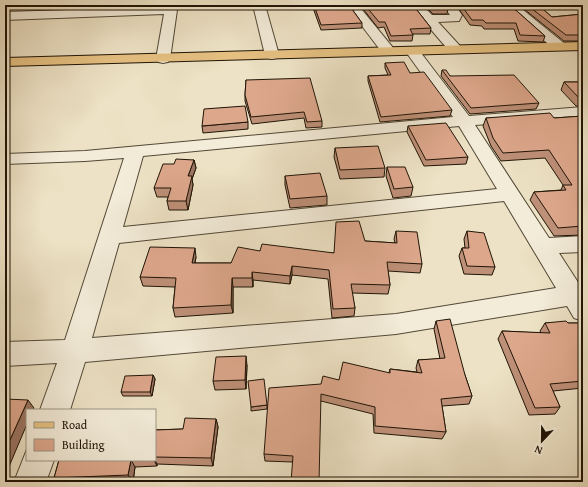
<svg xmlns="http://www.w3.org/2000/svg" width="588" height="487" font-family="'Gentium Book Plus',serif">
<rect width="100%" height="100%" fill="#ede2c5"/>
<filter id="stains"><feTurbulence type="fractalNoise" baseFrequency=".005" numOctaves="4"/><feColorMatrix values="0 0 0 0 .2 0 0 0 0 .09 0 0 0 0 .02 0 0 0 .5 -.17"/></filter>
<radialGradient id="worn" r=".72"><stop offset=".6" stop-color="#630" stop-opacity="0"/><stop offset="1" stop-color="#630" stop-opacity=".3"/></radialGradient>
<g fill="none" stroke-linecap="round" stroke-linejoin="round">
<defs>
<g id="minor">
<path d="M 165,5 L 177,5 L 177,10 L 170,59 L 168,62 L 163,63 L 158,62 L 156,59 L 164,14 L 5,20 L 5,12 L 165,7 Z"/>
<path d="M 253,5 L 265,5 L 279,55 L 277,58 L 272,59 L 267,58 L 265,55 Z"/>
<path d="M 346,5 L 358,5 L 394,49 L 396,52 L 394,55 L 384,55 Z"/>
<path d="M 410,5 L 422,5 L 432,15 L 450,15 L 443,5 L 455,5 L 462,15 L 459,21 L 438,22 L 461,47 L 463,50 L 461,53 L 451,53 Z"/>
<path d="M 504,5 L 517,5 L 565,44 L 567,47 L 565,50 L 555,50 Z"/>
<path d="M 413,48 L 418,49 L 469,116 L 583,107 L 583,117 L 475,125 L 549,238 L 583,236 L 583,252 L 559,253 L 583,290 L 583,321 L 574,318 L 567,306 L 396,334 L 85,362 L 70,410 L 40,410 L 57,363 L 5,366 L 5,342 L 65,340 L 124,158 L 85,161 L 5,164 L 5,154 L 85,151 L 453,117 L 406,52 L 408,49 ZM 459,126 L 497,189 L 123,227 L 143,156 ZM 504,201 L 556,288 L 396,314 L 92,338 L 119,243 Z"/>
<path d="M 27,449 L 27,460 L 54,460 L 46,482 L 14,482 Z"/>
</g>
<path id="major" d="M 583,42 L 583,50 L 5,66 L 5,58 Z"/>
</defs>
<use href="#minor" stroke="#524836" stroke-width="2"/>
<use href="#major" stroke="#1f1406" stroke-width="2"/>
<use href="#minor" fill="#f3ecd9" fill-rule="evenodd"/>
<use href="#major" fill="#e6c182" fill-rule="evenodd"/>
</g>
<g fill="#be9078" stroke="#1f1406">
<path d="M 312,5 L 349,5 L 362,23 L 362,28 L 321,30 Z"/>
<path d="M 360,5 L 413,5 L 431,28 L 430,34 L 413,34 L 413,35 L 412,41 L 390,41 L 384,27 L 378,28 Z"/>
<path d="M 424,5 L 446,5 L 448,8 L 447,14 L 433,14 Z"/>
<path d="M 456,5 L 510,5 L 545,36 L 543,42 L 518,41 L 514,29 L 484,29 L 482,26 L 470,25 Z"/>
<path d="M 519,5 L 538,5 L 552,17 L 583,14 L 583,41 L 564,41 Z"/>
<path d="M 385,63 L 410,73 L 452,110 L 450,116 L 380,122 L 368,81 L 368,76 L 388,75 L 385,68 Z"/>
<path d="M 442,70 L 450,76 L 539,103 L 536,109 L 470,114 L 441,76 Z"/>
<path d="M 246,80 L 322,121 L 322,127 L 306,128 L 304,118 L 252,124 L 245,101 L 245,95 Z"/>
<path d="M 564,82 L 583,82 L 583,106 L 576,106 L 561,90 Z"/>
<path d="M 583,116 L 583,235 L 554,236 L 530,200 L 534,192 L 561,190 L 563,185 L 545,158 L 501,161 L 491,146 L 483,126 L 486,118 L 554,118 Z"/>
<path d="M 248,122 L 248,129 L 203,133 L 202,126 Z"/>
<path d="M 408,126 L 468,157 L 466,164 L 424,166 L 407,132 Z"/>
<path d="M 335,148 L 385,168 L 384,177 L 340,179 L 334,157 Z"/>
<path d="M 194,160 L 196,168 L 192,179 L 193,185 L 188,210 L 169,210 L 167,201 L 168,197 L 157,197 L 154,188 L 174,164 Z"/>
<path d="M 387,167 L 413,187 L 411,196 L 393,198 L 386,176 Z"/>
<path d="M 285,176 L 327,196 L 327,205 L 290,208 L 285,185 Z"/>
<path d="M 396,231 L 422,264 L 420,273 L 388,271 L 390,285 L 388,294 L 352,293 L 355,308 L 354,316 L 332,318 L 328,279 L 292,275 L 290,284 L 253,280 L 253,287 L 233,287 L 233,313 L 175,317 L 173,308 L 175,287 L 143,286 L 140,277 L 196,257 L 195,263 L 231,263 L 260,251 L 334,253 L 365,241 L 395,243 L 394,239 Z"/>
<path d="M 467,231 L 495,267 L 492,275 L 464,274 L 459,256 L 462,248 L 465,248 L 464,239 Z"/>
<path d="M 583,247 L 583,258 L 579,254 Z"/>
<path d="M 436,321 L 465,375 L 472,396 L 469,404 L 442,406 L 446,432 L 442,439 L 374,433 L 373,414 L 321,401 L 292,462 L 265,461 L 264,454 L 321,384 L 339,380 L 389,373 L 390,369 L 417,372 L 416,368 L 418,360 L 440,359 L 434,329 Z"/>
<path d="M 545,323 L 583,323 L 583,388 L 553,391 L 560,407 L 555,414 L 529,415 L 498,339 L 502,331 L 541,333 L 540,331 Z"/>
<path d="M 247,365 L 246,389 L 215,390 L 213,381 Z"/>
<path d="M 153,375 L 155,379 L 152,396 L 123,396 L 121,392 Z"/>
<path d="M 267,405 L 267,409 L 251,411 L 251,407 Z"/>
<path d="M 216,419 L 218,427 L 213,466 L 157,464 L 157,466 L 135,467 L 133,482 L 57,482 L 54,478 L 59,460 L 155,460 L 155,430 L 183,429 Z"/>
</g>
<g fill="#9b7562" stroke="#1f1406">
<path d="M 194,160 L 196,168 L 192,179 L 193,185 L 188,210 L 186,201 L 188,176 Z"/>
<path d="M 195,248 L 196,257 L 193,272 L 192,263 Z"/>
<path d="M 292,266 L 292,275 L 290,284 L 290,276 Z"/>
<path d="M 252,272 L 253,280 L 253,287 L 252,278 Z"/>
<path d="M 232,278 L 233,287 L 233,313 L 231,305 Z"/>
<path d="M 246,356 L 247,365 L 246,389 L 245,380 Z"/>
<path d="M 153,375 L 155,379 L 152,396 L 150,392 Z"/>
<path d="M 28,400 L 34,408 L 33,410 L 27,410 L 27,424 L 5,476 L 5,451 Z"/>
<path d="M 216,419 L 218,427 L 213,466 L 211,458 Z"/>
<path d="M 131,460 L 135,467 L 133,482 L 128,475 Z"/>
<path d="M 154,460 L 155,460 L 157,464 L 157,466 Z"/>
</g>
<g fill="#dda78c" stroke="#1f1406">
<path d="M 314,5 L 349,5 L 362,23 L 321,25 Z"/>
<path d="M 365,5 L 413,5 L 431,28 L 410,29 L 413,35 L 391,36 L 385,22 L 379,22 Z"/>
<path d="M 430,5 L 446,5 L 448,8 L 434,8 Z"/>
<path d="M 461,5 L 510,5 L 545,36 L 520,35 L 516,23 L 486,23 L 483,20 L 472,20 Z"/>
<path d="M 527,5 L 538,5 L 552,17 L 583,14 L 583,35 L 566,35 Z"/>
<path d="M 404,62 L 410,73 L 424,72 L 452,110 L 381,117 L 368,76 L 391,75 L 385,63 Z"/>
<path d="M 442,70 L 446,70 L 450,76 L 514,75 L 539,103 L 471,108 Z"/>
<path d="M 310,78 L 322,121 L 307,122 L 304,112 L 251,117 L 245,95 L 246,80 Z"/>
<path d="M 564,82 L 583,82 L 583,98 L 579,98 Z"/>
<path d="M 245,106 L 248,122 L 202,126 L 204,109 Z"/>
<path d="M 550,113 L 554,118 L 583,116 L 583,226 L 558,228 L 534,192 L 566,190 L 563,185 L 572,185 L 549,150 L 503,153 L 493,138 L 486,118 Z"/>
<path d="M 446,123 L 468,157 L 426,160 L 408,126 Z"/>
<path d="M 378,146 L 385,168 L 340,170 L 335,148 Z"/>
<path d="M 176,159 L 194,160 L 188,176 L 192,176 L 186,201 L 167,201 L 171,188 L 154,188 L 163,164 L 174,164 Z"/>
<path d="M 387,167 L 405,167 L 413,187 L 394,189 Z"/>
<path d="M 320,173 L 327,196 L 290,199 L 285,176 Z"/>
<path d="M 359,221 L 365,241 L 397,243 L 396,231 L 417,232 L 422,264 L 387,262 L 390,285 L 351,284 L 355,308 L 333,309 L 329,270 L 292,266 L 290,276 L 252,272 L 252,278 L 232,278 L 231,305 L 173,308 L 176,278 L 140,277 L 150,247 L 195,248 L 192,263 L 231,263 L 238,247 L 260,251 L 262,244 L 334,253 L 336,222 Z"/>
<path d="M 467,231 L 484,233 L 495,267 L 467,266 L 462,248 L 469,248 Z"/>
<path d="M 450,319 L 465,375 L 472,396 L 441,399 L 446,432 L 375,426 L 375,407 L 321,394 L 319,482 L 291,482 L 293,456 L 264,454 L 269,388 L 321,384 L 323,376 L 339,380 L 343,362 L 390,373 L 390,369 L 422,373 L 418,360 L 445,358 L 436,321 Z"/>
<path d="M 566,321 L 568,323 L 583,323 L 583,381 L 550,384 L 560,407 L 535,408 L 502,331 L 550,333 L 545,323 Z"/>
<path d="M 246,356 L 245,380 L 213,381 L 216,357 Z"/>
<path d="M 153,375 L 150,392 L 121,392 L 125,376 Z"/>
<path d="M 264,379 L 267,405 L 251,407 L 248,381 Z"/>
<path d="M 5,399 L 28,400 L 5,451 Z"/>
<path d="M 185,418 L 216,419 L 211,458 L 155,457 L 155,430 L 183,429 Z"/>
<path d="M 59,460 L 131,460 L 128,475 L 54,478 Z"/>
</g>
<rect width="588" height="487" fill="none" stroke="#ede2c5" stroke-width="20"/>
<rect x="6" y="6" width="576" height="475" fill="none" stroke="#1f1406" stroke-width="2"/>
<rect x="10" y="10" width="568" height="467" fill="none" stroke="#1f1406"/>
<rect x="26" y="409" width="130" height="52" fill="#f3ecd9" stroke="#9e9685"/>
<rect x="34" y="422" width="20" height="6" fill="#e6c182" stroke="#9e9685"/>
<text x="62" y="429" font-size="12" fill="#1f1406">Road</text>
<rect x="34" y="439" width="20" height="12" fill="#dda78c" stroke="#9e9685"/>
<text x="62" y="449" font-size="12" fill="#1f1406">Building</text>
<g transform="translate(542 441) rotate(202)" stroke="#f3ecd9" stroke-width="3" paint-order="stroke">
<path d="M0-3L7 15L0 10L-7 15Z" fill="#1f1406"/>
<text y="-6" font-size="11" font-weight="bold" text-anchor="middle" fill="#1f1406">N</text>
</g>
<rect width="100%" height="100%" filter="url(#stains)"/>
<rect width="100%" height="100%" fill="url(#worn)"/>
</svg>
